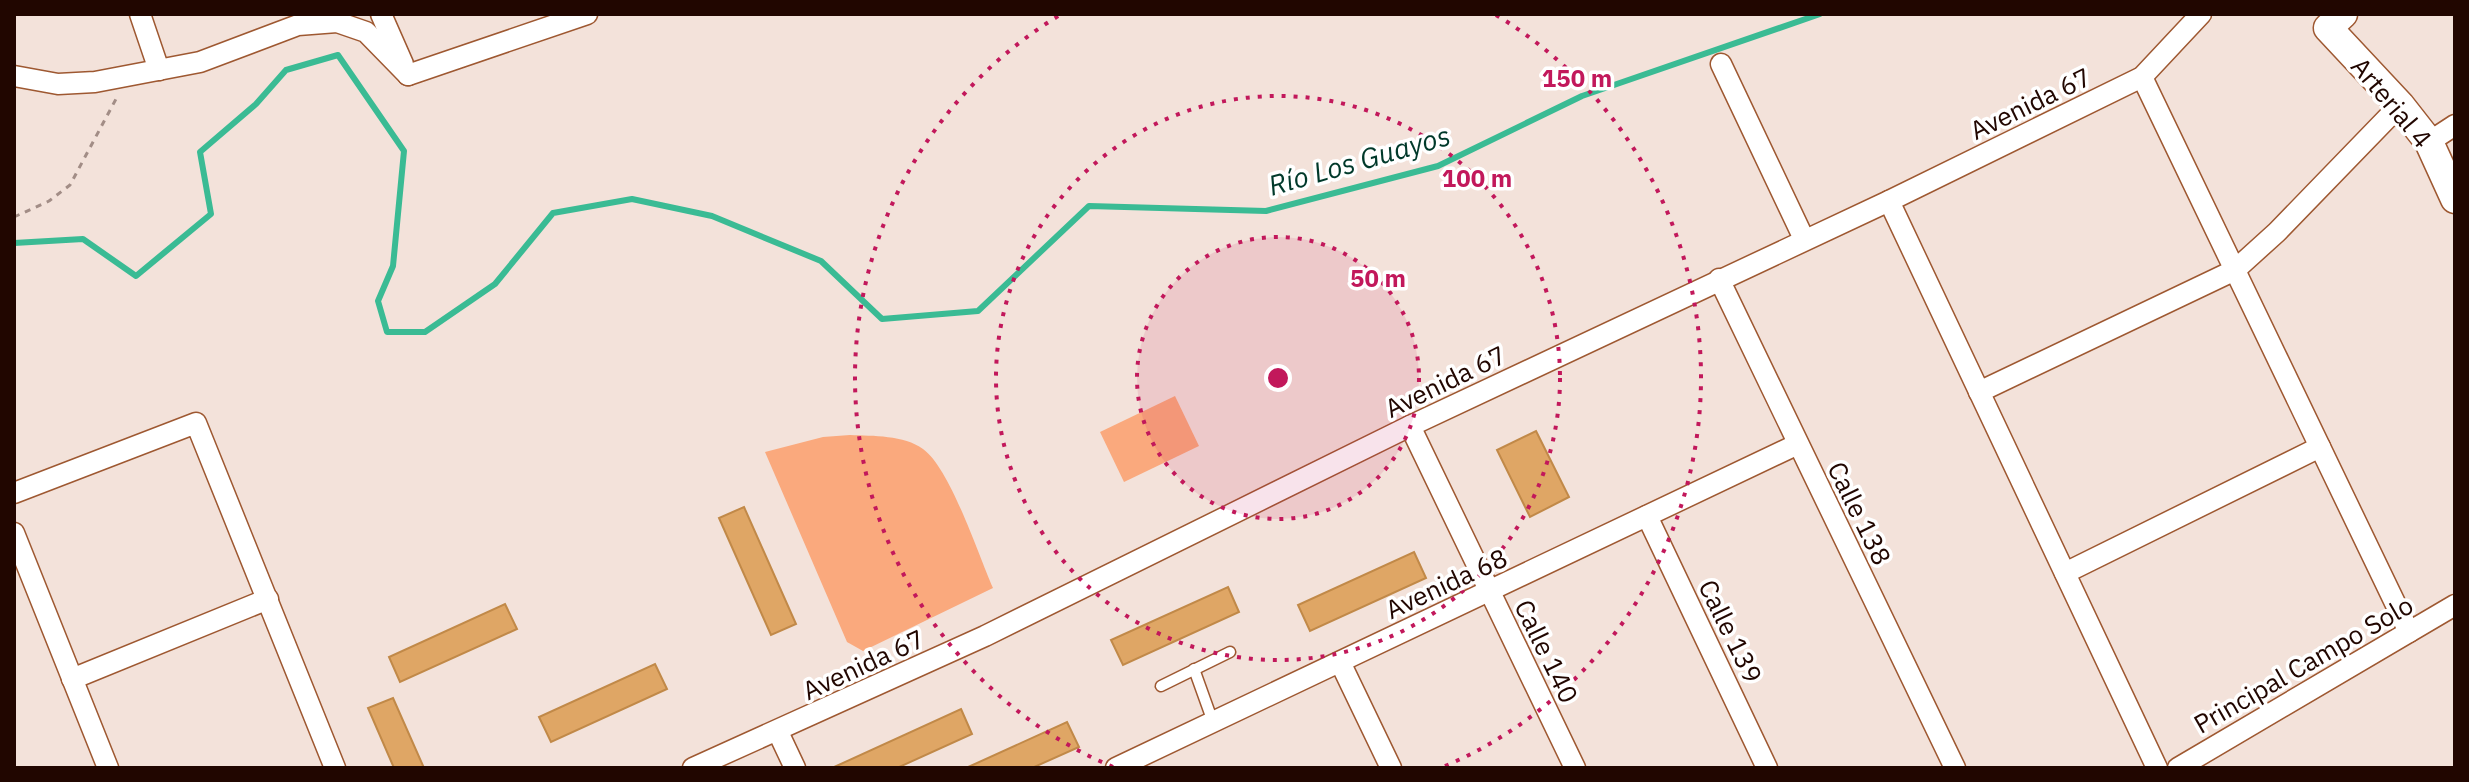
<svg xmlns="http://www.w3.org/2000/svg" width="2469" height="782" font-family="'IBM Plex Sans',sans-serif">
<rect width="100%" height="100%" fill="#f3e2da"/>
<g fill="#faa97d">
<path d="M 1175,396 L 1199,446 L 1124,482 L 1100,432 Z"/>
<path d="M 850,435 C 873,436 904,435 923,449 C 950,468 978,554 993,588 L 863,651 L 847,642 L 765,452 L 823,437 Z"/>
</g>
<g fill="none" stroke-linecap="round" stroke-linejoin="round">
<path stroke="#3abb94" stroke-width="6" d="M 14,243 L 83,239 L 136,276 L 211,214 L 200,152 L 256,104 L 286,70 L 338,55 L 404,151 L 393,266 L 378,301 L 387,332 L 425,332 L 495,284 L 553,213 L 632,199 L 712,216 L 821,261 L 882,319 L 978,311 L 1089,206 L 1266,211 L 1438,166 L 1582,96 L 1820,14"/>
</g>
<g fill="#dfa665" stroke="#c18948" stroke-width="2">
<path d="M 1536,431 L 1569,497 L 1530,517 L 1497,450 Z"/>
<path d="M 744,507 L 796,624 L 771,635 L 719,518 Z"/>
<path d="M 1414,552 L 1426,578 L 1310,631 L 1298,605 Z"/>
<path d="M 1228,587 L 1239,612 L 1123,665 L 1111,640 Z"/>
<path d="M 505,604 L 517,629 L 400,682 L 389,657 Z"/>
<path d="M 655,664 L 667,689 L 551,742 L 539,717 Z"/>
<path d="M 393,698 L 424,768 L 394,768 L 368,708 Z"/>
<path d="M 961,709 L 972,734 L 897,768 L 832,768 Z"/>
<path d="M 1067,722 L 1079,747 L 1032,768 L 966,768 Z"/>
</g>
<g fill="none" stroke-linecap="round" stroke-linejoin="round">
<defs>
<g id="lane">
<path d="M 1194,669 L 1213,722"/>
<path d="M 1161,686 L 1230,652"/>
</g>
<g id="street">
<path d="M 140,14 L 159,70"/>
<path d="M 381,14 L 403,64"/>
<path d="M 1721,64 L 1804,239"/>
<path d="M 408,75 L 587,14"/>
<path d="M 14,76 L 58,84 L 95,82 L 200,62 L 298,25 L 337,22 L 366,32 L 408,75"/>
<path d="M 2142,77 L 2409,632"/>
<path d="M 2429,142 L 2455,125"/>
<path d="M 1889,201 L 2157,768"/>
<path d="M 1719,279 L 1955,768"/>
<path d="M 1979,392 L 2235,270 L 2277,232 L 2400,105"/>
<path d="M 1410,426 L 1575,768"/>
<path d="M 14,493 L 196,423 L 335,768"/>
<path d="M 1647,516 L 1767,768"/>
<path d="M 14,533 L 108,768"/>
<path d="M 2065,573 L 2320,447"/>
<path d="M 1340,662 L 1391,768"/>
<path d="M 72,679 L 268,599"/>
<path d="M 778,732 L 795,768"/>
<path d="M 693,768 L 985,636 L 1410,426 L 1889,201 L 2142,77 L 2201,14"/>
<path d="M 1116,768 L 1798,444"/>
<path d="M 2178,768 L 2455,605"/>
</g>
<path id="secondary" d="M 2343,14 L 2328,28 L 2400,105 L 2429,142 L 2455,199"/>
</defs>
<use href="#lane" stroke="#9e5831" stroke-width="13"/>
<use href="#street" stroke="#9e5831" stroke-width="23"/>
<use href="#secondary" stroke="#9e5831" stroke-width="31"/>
<path stroke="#a28d86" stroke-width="3" stroke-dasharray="6 6" stroke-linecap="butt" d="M 14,217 L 49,201 L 70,185 L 116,99"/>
<use href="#lane" stroke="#fff" stroke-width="10"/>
<use href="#street" stroke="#fff" stroke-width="20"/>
<use href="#secondary" stroke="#fff" stroke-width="28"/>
</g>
<circle cx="1278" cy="378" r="141" fill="#c2185b" fill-opacity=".12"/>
<g fill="none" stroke="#c2185b" stroke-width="4" stroke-dasharray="4 8">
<circle cx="1278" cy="378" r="141"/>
<circle cx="1278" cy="378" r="282"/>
<path d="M1113 767A423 423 0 0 1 1060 15M1496 15A423 423 0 0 1 1443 767"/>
</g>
<g text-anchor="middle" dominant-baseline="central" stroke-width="7" stroke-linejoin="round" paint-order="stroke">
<g font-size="26" fill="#210600" stroke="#fff">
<text transform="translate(2392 102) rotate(50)">Arterial 4</text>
<text transform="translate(2030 103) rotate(-26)">Avenida 67</text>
<text transform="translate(1445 381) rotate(-26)">Avenida 67</text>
<text transform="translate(1860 513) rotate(64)">Calle 138</text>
<text transform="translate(1446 583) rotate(-25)">Avenida 68</text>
<text transform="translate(1731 631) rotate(64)">Calle 139</text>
<text transform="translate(1547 651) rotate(64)">Calle 140</text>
<text transform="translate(863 664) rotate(-25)">Avenida 67</text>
<text transform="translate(2303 664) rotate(-30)">Principal Campo Solo</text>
</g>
<g font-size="28" font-style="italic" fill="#00392a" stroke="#fff">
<text transform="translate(1359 160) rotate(-16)">Río Los Guayos</text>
</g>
</g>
<circle cx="1278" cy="378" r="12" fill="#c2185b" stroke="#fff" stroke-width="4"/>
<g font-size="24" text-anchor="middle" font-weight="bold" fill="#c2185b" stroke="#fff" stroke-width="7" stroke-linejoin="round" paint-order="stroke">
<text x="1577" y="87">150 m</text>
<text x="1477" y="187">100 m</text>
<text x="1378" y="287">50 m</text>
</g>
<rect width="2469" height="782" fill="none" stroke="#210600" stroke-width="32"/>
</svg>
